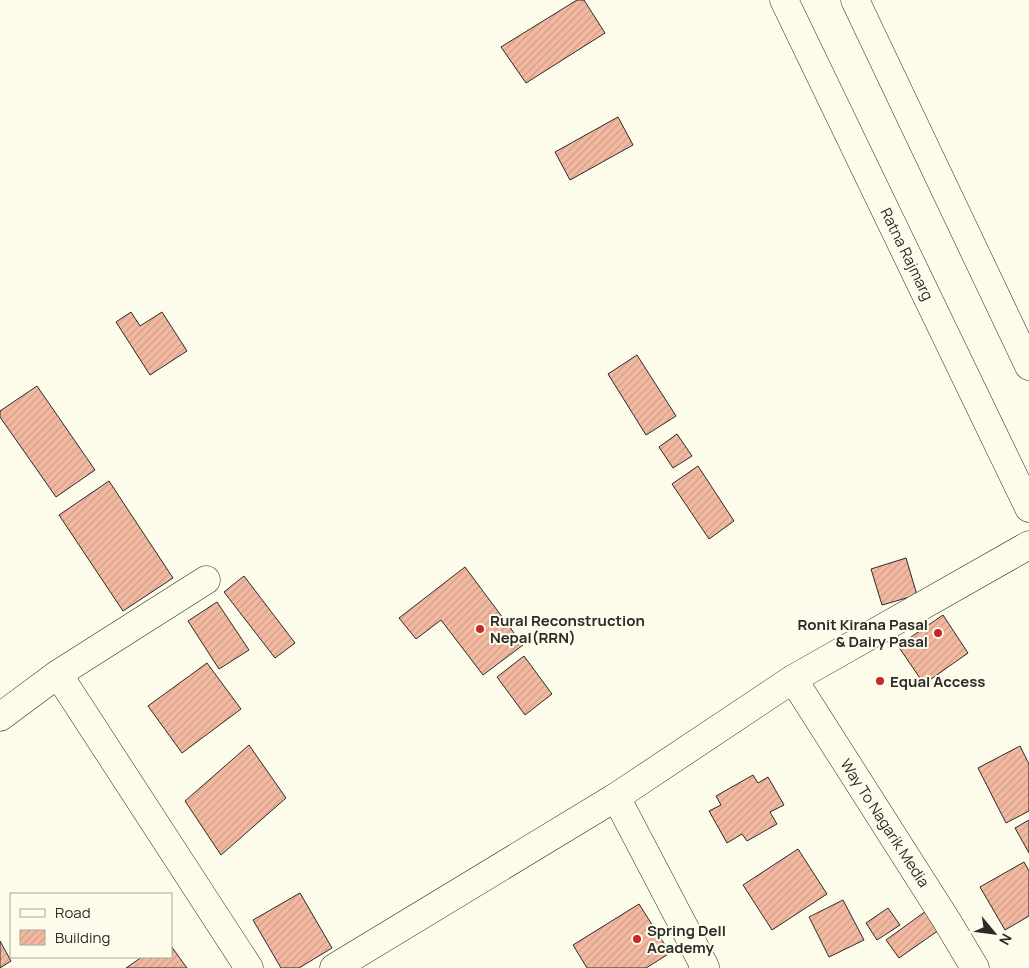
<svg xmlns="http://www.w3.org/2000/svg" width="1029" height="968" font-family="Manrope,sans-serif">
<defs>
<pattern id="building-hatch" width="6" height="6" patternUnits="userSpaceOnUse" patternTransform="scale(1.25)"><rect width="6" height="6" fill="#f2b8a0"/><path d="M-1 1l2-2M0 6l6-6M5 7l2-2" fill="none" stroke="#d09e8a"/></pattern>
</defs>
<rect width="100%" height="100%" fill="#fdfbea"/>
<g fill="url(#building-hatch)" stroke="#2b2b2b">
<path d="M 577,0 L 584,0 L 605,33 L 526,83 L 501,47 Z"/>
<path d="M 618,117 L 633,145 L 570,180 L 555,152 Z"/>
<path d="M 131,312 L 140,326 L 162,312 L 187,351 L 150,375 L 116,322 Z"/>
<path d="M 637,355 L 676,416 L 646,435 L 608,374 Z"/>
<path d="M 37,386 L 95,470 L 56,497 L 0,417 L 0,411 Z"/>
<path d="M 677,434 L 692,456 L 673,468 L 659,447 Z"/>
<path d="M 698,466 L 734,521 L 709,539 L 672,484 Z"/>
<path d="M 109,481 L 173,578 L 123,611 L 59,515 Z"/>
<path d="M 906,558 L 917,595 L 882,605 L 871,569 Z"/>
<path d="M 465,567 L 523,645 L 483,675 L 441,620 L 416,639 L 399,618 Z"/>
<path d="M 244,576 L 295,643 L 275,658 L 224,592 Z"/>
<path d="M 217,602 L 249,650 L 219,669 L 188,621 Z"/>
<path d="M 943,615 L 968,653 L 924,684 L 898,646 Z"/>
<path d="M 524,656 L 552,694 L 525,715 L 497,677 Z"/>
<path d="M 207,663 L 241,709 L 182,753 L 148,706 Z"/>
<path d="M 249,745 L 286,798 L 221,855 L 185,801 Z"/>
<path d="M 1020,746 L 1029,764 L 1029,811 L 1006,823 L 978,768 Z"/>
<path d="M 753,775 L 758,783 L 768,777 L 784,805 L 770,812 L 777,824 L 747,841 L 742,834 L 727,843 L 709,811 L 721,805 L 716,796 Z"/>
<path d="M 1029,820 L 1029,853 L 1015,828 Z"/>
<path d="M 798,849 L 827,894 L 772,930 L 743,885 Z"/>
<path d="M 1024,862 L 1029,871 L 1029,916 L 1005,930 L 980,887 Z"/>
<path d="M 300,893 L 332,948 L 299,968 L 281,968 L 253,920 Z"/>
<path d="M 843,900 L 864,940 L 829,957 L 809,917 Z"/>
<path d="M 639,904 L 670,953 L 646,968 L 587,968 L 573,945 Z"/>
<path d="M 888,908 L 900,925 L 877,940 L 866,923 Z"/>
<path d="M 926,911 L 939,930 L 899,958 L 886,940 Z"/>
<path d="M 0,941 L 11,961 L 0,968 Z"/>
<path d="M 171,946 L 187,968 L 126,968 L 142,957 L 171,957 Z"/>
</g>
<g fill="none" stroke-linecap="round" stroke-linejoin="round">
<defs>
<g id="minor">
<path d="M 58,674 L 206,580"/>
<path d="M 793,679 L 947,921 L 975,968"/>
<path d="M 0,717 L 58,674 L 249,968"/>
<path d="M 616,797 L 705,967 L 703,968"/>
<path d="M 334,968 L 616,797 L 793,679 L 1029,545"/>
</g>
<g id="trunk">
<path d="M 784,0 L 1029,508"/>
<path d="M 855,0 L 1029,366"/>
</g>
</defs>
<use href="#minor" stroke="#2b2b2b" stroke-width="29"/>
<use href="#trunk" stroke="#2b2b2b" stroke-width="29"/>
<use href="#minor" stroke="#fdfbea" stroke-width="28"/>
<use href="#trunk" stroke="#fdfbea" stroke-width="28"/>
</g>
<g fill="#c62828" stroke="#fdfbea" stroke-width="2">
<circle cx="480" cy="629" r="5"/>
<circle cx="938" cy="633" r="5"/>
<circle cx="880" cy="681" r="5"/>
<circle cx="637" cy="939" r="5"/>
</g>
<g text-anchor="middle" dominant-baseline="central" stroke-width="4" stroke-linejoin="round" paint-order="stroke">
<g font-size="15" fill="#2b2b2b" stroke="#fdfbea">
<text transform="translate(907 254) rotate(64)">Ratna Rajmarg</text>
<text transform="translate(885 823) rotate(57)">Way To Nagarik Media</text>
</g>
<g font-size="15" font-weight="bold" fill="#2b2b2b" stroke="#fdfbea" text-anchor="start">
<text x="490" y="620">Rural Reconstruction<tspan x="490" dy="17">Nepal(RRN)</tspan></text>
<text x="928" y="624" text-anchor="end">Ronit Kirana Pasal<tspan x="928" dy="17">&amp; Dairy Pasal</tspan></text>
<text x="890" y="681">Equal Access</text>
<text x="647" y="930">Spring Dell<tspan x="647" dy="17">Academy</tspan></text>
</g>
</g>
<rect x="10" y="893" width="162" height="65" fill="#fdfbea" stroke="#a9a89e"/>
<rect x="20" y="909" width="25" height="8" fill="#fdfbea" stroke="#a9a89e"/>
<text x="55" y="918" font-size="15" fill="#2b2b2b">Road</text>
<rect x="20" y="930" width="25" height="15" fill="url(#building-hatch)" stroke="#a9a89e"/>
<text x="55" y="943" font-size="15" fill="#2b2b2b">Building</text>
<g transform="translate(994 933) rotate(119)" stroke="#fdfbea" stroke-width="4" paint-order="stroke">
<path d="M0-4L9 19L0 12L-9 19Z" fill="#2b2b2b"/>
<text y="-8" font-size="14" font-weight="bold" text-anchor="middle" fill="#2b2b2b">N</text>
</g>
</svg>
